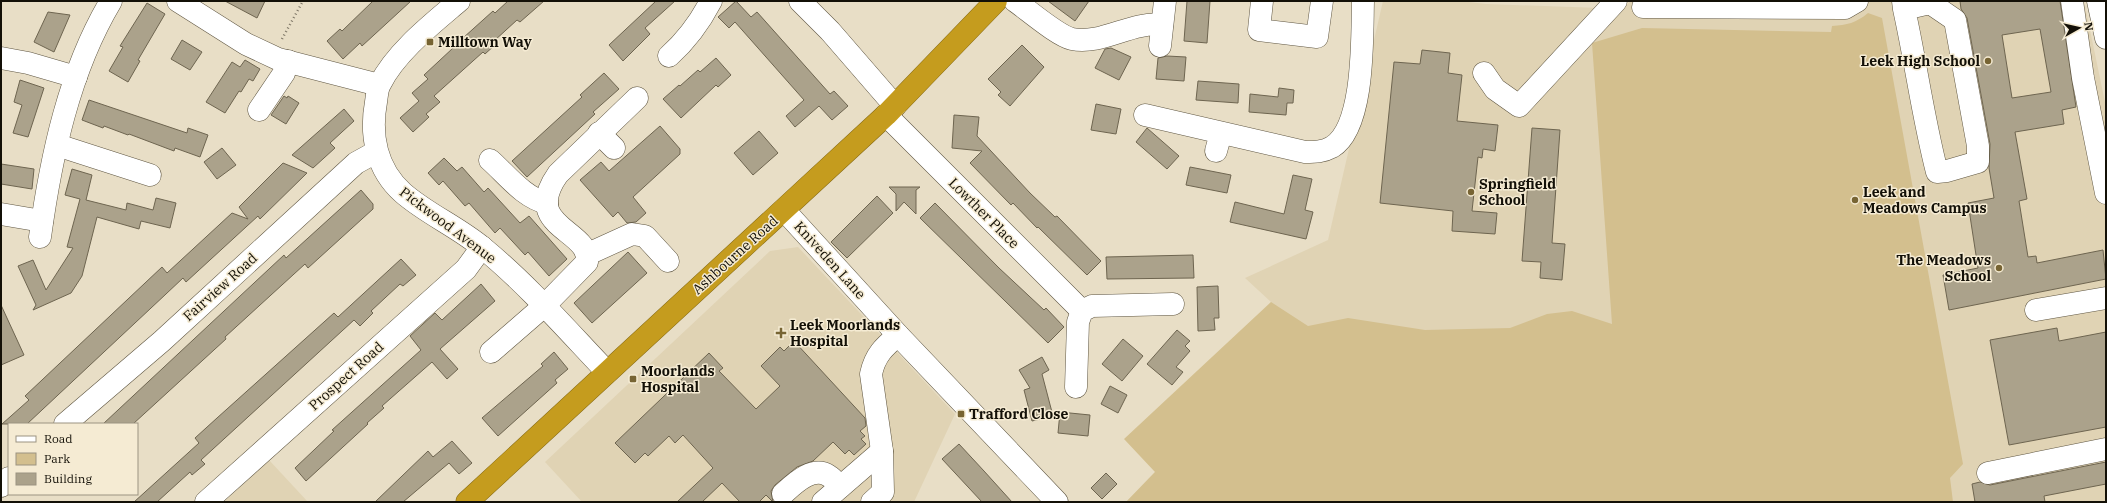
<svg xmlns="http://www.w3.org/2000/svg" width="2107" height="503" font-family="'IBM Plex Serif',serif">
<rect width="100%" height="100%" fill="#e8dec6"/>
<g fill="#e0d3b4">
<path d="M 1383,1 L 1460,1 L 1486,4 L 1600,8 L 1593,42 L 1630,1 L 2084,1 L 2106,107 L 2106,502 L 1126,502 L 1155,472 L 1271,302 L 1245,278 L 1328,240 Z"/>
<path d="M 798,247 L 955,414 L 914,502 L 582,502 L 545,462 L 770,251 Z"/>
<path d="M 269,460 L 308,502 L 224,502 Z"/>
</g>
<path fill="#d3bf8e" d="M 1868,13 L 1882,18 L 1963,464 L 1950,478 L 1953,502 L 1126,502 L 1155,472 L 1124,439 L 1271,302 L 1308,326 L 1348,318 L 1425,330 L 1510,328 L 1547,314 L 1572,311 L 1612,324 L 1592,43 L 1642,28 L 1831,32 L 1832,26 C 1847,25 1856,23 1868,13 Z"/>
<g fill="#aba28b" stroke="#6e6550" fill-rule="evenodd">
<path d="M 225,1 L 265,1 L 257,18 Z"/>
<path d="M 373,1 L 411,1 L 362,46 L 360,43 L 343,59 L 327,41 L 340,29 L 342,31 Z"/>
<path d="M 508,1 L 544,1 L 520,22 L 517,20 L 494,41 L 496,44 L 485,54 L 483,52 L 434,96 L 440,102 L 426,114 L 429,117 L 413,132 L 400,118 L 419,101 L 412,93 L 428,79 L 424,75 L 453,48 L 451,46 L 462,36 L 463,38 L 493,11 L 495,13 Z"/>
<path d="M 656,1 L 675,1 L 645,28 L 650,34 L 623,61 L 609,45 Z"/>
<path d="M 736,1 L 751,17 L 757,12 L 830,94 L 834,91 L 848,106 L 832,120 L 819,106 L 795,127 L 786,116 L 804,100 L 735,22 L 729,28 L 718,17 Z"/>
<path d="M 1048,1 L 1089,1 L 1075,21 Z"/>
<path d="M 1187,1 L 1210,1 L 1207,43 L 1184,41 Z"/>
<path d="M 1960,1 L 2060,1 L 2076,107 L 2062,110 L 2064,124 L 2015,132 L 2027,199 L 2019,201 L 2028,257 L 2036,256 L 2037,263 L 2103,250 L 2106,279 L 1949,310 L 1943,275 L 1978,268 L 1968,203 L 1994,198 L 1989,168 L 1990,144 L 1967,18 L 1961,9 ZM 2040,29 L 2051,92 L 2012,98 L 2002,35 Z"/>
<path d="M 147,3 L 165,14 L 138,60 L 140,61 L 128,82 L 109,71 L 123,47 L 120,46 Z"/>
<path d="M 48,12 L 70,15 L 54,52 L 34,42 Z"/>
<path d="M 182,40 L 202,52 L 190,70 L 171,59 Z"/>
<path d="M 1022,45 L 1044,67 L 1010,106 L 998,95 L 1001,92 L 988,79 Z"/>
<path d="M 1111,48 L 1131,57 L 1119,80 L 1095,68 L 1105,49 Z"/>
<path d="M 1422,50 L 1450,53 L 1448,73 L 1462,75 L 1457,121 L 1498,125 L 1495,151 L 1483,149 L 1482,158 L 1478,157 L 1472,211 L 1497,213 L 1495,234 L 1452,231 L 1453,211 L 1380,203 L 1394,62 L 1420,64 Z"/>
<path d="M 1167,56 L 1186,57 L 1184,81 L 1156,79 L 1158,58 Z"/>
<path d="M 716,58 L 731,75 L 718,87 L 716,85 L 681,118 L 663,99 L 679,85 L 680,86 L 698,70 L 700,72 Z"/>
<path d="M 245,60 L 260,69 L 253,81 L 249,79 L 241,92 L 239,91 L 225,113 L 206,102 L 232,62 L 240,67 Z"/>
<path d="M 604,73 L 619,89 L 593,112 L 595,114 L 527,177 L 512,161 L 582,97 L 580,95 Z"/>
<path d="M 20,80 L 44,88 L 28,137 L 13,133 L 22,105 L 14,102 Z"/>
<path d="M 1198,81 L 1239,84 L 1238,103 L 1196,100 Z"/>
<path d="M 1279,88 L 1294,90 L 1293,103 L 1287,103 L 1286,115 L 1249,112 L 1250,94 L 1278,97 Z"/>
<path d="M 284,96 L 287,98 L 288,96 L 299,103 L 286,124 L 271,115 Z"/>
<path d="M 89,100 L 187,133 L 188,128 L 208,135 L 200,157 L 175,148 L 174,151 L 129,134 L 128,135 L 104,126 L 103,128 L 82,120 Z"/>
<path d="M 1096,104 L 1121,109 L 1116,134 L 1091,130 Z"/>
<path d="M 344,109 L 354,121 L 330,143 L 335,148 L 313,168 L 292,155 Z"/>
<path d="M 954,115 L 979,117 L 977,136 L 1030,193 L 1055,217 L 1057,216 L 1101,261 L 1087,275 L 1038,227 L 1037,228 L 1013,203 L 1011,205 L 970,163 L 982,151 L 952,148 Z"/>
<path d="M 660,126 L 680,149 L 680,154 L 633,197 L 646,213 L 636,222 L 627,223 L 618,212 L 613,217 L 580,180 L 601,162 L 609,171 Z"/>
<path d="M 1147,128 L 1179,156 L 1167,169 L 1136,142 Z"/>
<path d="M 1532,128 L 1560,130 L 1552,243 L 1565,244 L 1562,280 L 1540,278 L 1541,262 L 1522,261 Z"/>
<path d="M 759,131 L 778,153 L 753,175 L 734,153 Z"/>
<path d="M 222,148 L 236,165 L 217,179 L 204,162 Z"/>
<path d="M 444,158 L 457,171 L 462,167 L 484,192 L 488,188 L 520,223 L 529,216 L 567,259 L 549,276 L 528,252 L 525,255 L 500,228 L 495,233 L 469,203 L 465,206 L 443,181 L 439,185 L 428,173 Z"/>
<path d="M 283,163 L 307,173 L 260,219 L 258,216 L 186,282 L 183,278 L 166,294 L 27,424 L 2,424 L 29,400 L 25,396 L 162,267 L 167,273 L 232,213 L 248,219 L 239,207 Z"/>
<path d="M 1,164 L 34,169 L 32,189 L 1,184 Z"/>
<path d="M 1190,167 L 1231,175 L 1227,193 L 1186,185 Z"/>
<path d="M 72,169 L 92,175 L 86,200 L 126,210 L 127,203 L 153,210 L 156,198 L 176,203 L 170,228 L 141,221 L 139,229 L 97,217 L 82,276 L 71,293 L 33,310 L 36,305 L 18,266 L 33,260 L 46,290 L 73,248 L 67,247 L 80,199 L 65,195 Z"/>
<path d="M 1293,175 L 1312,179 L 1305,210 L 1313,212 L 1306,239 L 1230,222 L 1235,202 L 1284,214 Z"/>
<path d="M 889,187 L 920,187 L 916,190 L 916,214 L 904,202 L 896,211 L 896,194 Z"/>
<path d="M 361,190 L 373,204 L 373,209 L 308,268 L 305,264 L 225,337 L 226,339 L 133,424 L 103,424 L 284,255 L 286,258 Z"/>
<path d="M 877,196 L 893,213 L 847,258 L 831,242 Z"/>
<path d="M 935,203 L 999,268 L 1044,310 L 1046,308 L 1064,327 L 1048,343 L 920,218 Z"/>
<path d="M 628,252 L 647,273 L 592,323 L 574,303 Z"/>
<path d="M 1193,255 L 1194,278 L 1107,279 L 1106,257 Z"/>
<path d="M 401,259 L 416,275 L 403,286 L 400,284 L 371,311 L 373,313 L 360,326 L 354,320 L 201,460 L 205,464 L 192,475 L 190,472 L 157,502 L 134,502 L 199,443 L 195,438 L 217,418 L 334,313 L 338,317 Z"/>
<path d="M 481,284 L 495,301 L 440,349 L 458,369 L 447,379 L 432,362 L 382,406 L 384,408 L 367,423 L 368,424 L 306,481 L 295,468 L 334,431 L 332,430 L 421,350 L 410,336 L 435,313 L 442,320 Z"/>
<path d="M 1218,286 L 1219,318 L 1214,318 L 1215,330 L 1198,331 L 1197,287 Z"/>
<path d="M 1,305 L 24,355 L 1,365 Z"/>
<path d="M 2057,328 L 2059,341 L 2106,332 L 2106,427 L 2009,445 L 1990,340 Z"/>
<path d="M 1177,330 L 1190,341 L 1185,346 L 1190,351 L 1176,367 L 1183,372 L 1172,385 L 1147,364 Z"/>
<path d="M 1123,339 L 1143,356 L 1122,381 L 1102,364 Z"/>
<path d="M 794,341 L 865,418 L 866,426 L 860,431 L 865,436 L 861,439 L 866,444 L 854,455 L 849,450 L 845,454 L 833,442 L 813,461 L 797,467 L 775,485 L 771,491 L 773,502 L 766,495 L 759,502 L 740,502 L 722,483 L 702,502 L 677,502 L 713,468 L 683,435 L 675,443 L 669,436 L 648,456 L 645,453 L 635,463 L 615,443 L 709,353 L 723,368 L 719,371 L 756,409 L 780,386 L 761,366 L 780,347 L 784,351 Z"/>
<path d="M 554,352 L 568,369 L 555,380 L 557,383 L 498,436 L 482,418 L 543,366 L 541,364 Z"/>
<path d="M 1042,357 L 1049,370 L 1042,374 L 1053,416 L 1032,421 L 1024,390 L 1030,388 L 1019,370 Z"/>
<path d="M 1110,386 L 1127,395 L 1118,413 L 1101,404 Z"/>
<path d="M 1060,412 L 1090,415 L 1088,436 L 1058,433 Z"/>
<path d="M 452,441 L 472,463 L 459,474 L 449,463 L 403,502 L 375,502 L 428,451 L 433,457 Z"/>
<path d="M 959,444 L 984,471 L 1012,502 L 982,502 L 942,459 Z"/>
<path d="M 2106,462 L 2106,484 L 2044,496 L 2045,502 L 1975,502 L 1972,484 L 1980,482 L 1990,485 Z"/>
<path d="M 1106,473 L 1117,484 L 1102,499 L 1091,488 Z"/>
</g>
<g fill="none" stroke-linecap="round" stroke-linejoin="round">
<defs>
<g id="minor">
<path d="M 178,1 L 246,44 L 278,59 L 379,85"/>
<path d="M 459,1 C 432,24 396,52 380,84 C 377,89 377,96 376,102 C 370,135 376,169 403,193 C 427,214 458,227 483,248 C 528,285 567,330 607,372"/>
<path d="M 800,1 L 830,31 L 895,106"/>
<path d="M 1015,1 C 1028,10 1058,36 1072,39 C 1103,45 1131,21 1162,25"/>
<path d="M 1262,1 L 1259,30 L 1317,37 L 1322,1"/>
<path d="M 1903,1 L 1904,9 C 1916,63 1923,118 1937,172 L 1947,171 L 1978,162 L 1978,146 L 1955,20 L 1930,3 L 1904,9"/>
<path d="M 2072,1 L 2083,78 L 2106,193"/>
<path d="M 2098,1 L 2106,38"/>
<path d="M 1643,7 L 1845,8 L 1857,1"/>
<path d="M 1160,46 L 1165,1"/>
<path d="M 669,56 C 687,40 700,22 711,1"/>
<path d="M 1,58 L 28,63 L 76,77"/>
<path d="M 1484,73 L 1495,89 L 1519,106 L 1616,1"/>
<path d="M 259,110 L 284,73 L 288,61"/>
<path d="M 886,115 L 1082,311"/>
<path d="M 1145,115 L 1305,152 C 1315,152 1323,152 1332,147 C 1365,127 1362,36 1363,1"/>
<path d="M 599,133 L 614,148"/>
<path d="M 57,145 L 150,175"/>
<path d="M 1216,151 L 1221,133"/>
<path d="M 490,160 C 507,175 524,198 547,203"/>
<path d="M 784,210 L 898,335 L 1057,502"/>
<path d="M 1,214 L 42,221"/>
<path d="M 40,237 C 51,157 69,71 111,1"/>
<path d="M 588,254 L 632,234 L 645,236 L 668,261"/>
<path d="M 2036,310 L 2106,298"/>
<path d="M 491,352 L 544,306 L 587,262 C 591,229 520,228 558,174 L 637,98"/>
<path d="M 1076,387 L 1078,322 L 1082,311 L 1092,306 L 1173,304"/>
<path d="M 65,424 L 162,341 L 356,163 L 376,152"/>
<path d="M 1988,473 L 2106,449"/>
<path d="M 1,486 L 9,478"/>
<path d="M 783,494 C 794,484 813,465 829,476 C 833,478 837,484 840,487"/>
<path d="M 206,502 L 466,269 L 482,247"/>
<path d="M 823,502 L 882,451"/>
<path d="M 872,502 L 883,492 L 882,451 L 871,374 C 875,355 884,347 898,335"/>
</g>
<path id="highway" d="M 467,502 L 886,115 L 996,1"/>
</defs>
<use href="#minor" stroke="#5f5642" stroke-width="23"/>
<use href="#highway" stroke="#876b16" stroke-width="23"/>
<path stroke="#7b7464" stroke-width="2.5" stroke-dasharray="1 3" stroke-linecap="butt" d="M 282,39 L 303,1"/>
<use href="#minor" stroke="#fff" stroke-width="22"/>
<use href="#highway" stroke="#c59c1e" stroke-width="22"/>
</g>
<g fill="#776433" stroke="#f5ebd3" stroke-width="1.5">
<rect x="426" y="38" width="8" height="8" rx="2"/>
<circle cx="1988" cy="61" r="4"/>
<circle cx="1471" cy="192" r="4"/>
<circle cx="1855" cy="200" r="4"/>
<circle cx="1999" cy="268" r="4"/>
<path d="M779 327h4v4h4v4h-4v4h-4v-4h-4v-4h4z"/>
<rect x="629" y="375" width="8" height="8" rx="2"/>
<rect x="957" y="410" width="8" height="8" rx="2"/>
</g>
<g text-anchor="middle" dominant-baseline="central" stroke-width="3" stroke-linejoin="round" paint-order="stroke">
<g font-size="14" font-weight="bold" fill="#131007" stroke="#f5ebd3" text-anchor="start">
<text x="438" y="42">Milltown Way</text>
<text x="1980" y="61" text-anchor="end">Leek High School</text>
<text x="1479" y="184">Springfield<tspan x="1479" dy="16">School</tspan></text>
<text x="1863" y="192">Leek and<tspan x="1863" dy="16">Meadows Campus</tspan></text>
<text x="1991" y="260" text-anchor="end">The Meadows<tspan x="1991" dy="16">School</tspan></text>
<text x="790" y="325">Leek Moorlands<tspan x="790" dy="16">Hospital</tspan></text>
<text x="641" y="371">Moorlands<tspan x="641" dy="16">Hospital</tspan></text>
<text x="969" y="414">Trafford Close</text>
</g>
<g font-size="14" fill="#131007" stroke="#f5ebd3">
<text transform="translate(984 213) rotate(45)">Lowther Place</text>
<text transform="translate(448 225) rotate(37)">Pickwood Avenue</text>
<text transform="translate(735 255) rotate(-42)">Ashbourne Road</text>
<text transform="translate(830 260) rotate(48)">Kniveden Lane</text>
<text transform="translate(220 287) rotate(-42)">Fairview Road</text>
<text transform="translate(346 376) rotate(-42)">Prospect Road</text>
</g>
</g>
<rect width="2107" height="503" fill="none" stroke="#131007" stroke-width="4"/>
<rect x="8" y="423" width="130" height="72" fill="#f5ebd3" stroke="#9b9381"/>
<rect x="16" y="436" width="20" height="6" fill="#ffffff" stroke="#9b9381"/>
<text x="44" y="443" font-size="12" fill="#131007">Road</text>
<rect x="16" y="453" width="20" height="12" fill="#d3bf8e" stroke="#9b9381"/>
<text x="44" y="463" font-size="12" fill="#131007">Park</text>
<rect x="16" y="473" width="20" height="12" fill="#aba28b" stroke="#9b9381"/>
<text x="44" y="483" font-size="12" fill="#131007">Building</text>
<g transform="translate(2079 28) rotate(82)" stroke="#f5ebd3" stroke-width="3" paint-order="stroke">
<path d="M0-3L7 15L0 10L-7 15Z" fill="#131007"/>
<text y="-6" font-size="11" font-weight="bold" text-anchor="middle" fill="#131007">N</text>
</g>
</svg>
